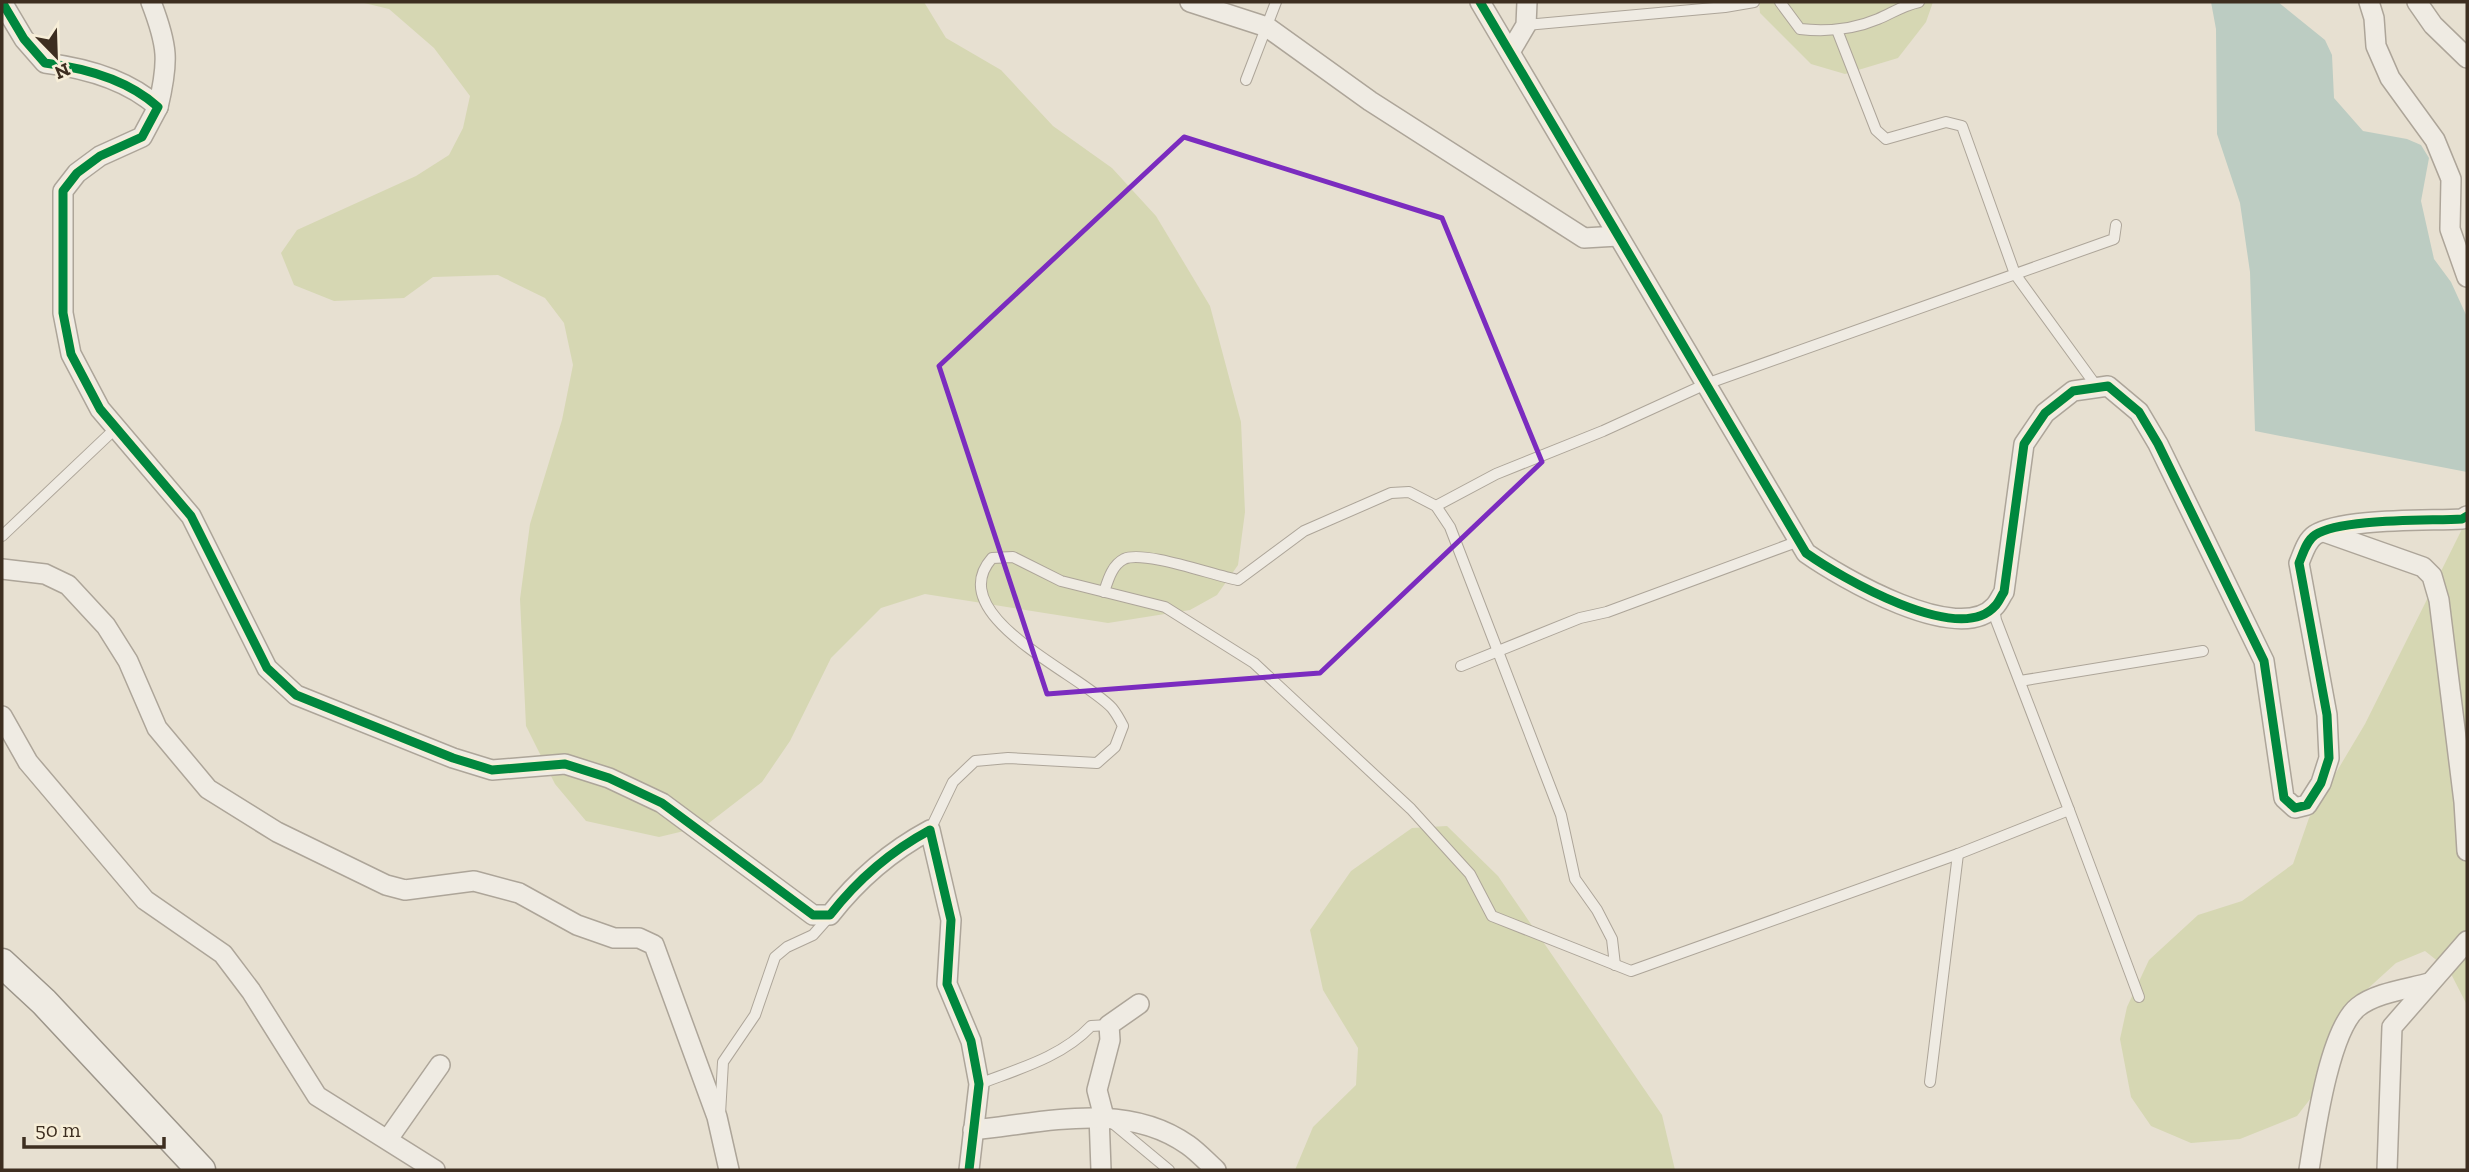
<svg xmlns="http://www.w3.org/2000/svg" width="2469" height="1172" font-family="'Zilla Slab',serif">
<rect width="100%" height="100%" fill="#e7e0d1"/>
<g fill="#d6d7b3">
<path d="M 360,2 L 924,2 L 946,38 L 1001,70 L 1053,126 L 1112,168 L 1156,216 L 1210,306 L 1241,422 L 1245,512 L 1238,565 L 1217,595 L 1190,610 L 1108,623 L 925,594 L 881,608 L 831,658 L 790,741 L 762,782 L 705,826 L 659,837 L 586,821 L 555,784 L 526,726 L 520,599 L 530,524 L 562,420 L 573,365 L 564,323 L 545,298 L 498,275 L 433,277 L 404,298 L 334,301 L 294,285 L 281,253 L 297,230 L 416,176 L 449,155 L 463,128 L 470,96 L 434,48 L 389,9 Z"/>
<path d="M 1759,2 L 1933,2 L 1926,22 L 1898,58 L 1845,74 L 1811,64 L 1760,13 Z"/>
<path d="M 2467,519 L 2467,1005 L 2449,970 L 2425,951 L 2396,963 L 2363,993 L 2321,1085 L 2297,1116 L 2240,1139 L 2191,1143 L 2151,1126 L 2131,1097 L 2120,1039 L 2127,1007 L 2149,960 L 2198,915 L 2242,901 L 2293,864 L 2309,818 L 2365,724 Z"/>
<path d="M 1447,826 L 1498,876 L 1662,1115 L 1675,1170 L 1295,1170 L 1313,1127 L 1356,1085 L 1358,1048 L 1323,990 L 1310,930 L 1351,871 L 1412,828 Z"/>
</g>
<path fill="#bcccc2" d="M 2211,2 L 2278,2 L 2325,40 L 2332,55 L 2334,98 L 2363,131 L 2407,139 L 2421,145 L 2429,158 L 2421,201 L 2434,259 L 2451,282 L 2467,317 L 2467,472 L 2255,431 L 2250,272 L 2240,203 L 2217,134 L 2216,29 Z"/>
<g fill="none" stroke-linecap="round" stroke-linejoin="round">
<defs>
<g id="service">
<path d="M 1780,2 L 1800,29 C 1827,32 1852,30 1878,19 C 1892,13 1904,5 1919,2"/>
<path d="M 1526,25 L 1725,7 L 1754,2"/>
<path d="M 1837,30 L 1876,130 L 1886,139 L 1946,122 L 1962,126 L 2015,274 L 2097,387"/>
<path d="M 1246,80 L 1276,2"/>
<path d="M 1436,506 L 1496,474 L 1603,431 L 1706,384 L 2114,239 L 2116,225"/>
<path d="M 2,536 L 116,428"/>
<path d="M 1104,592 C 1108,580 1112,565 1124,559 C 1144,550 1212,575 1238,580 L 1304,531 L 1391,493 L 1409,492 L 1436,506 L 1450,527 L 1561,815 L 1575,879 L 1597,910 L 1612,939 L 1615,965"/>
<path d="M 1461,666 L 1580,618 L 1607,612 L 1799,541"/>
<path d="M 2020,681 L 2203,651"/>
<path d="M 2069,810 L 2139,997"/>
<path d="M 930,830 L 953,782 L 975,761 L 1008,758 L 1097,763 L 1115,747 L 1123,726 C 1120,720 1116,713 1112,708 C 1081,674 941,616 992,558 L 1013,557 L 1061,581 L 1165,607 L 1254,663 L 1411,809 L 1470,874 L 1492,916 L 1631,971 L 1958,854 L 2069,810 L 1996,620 L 1994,608"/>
<path d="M 1930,1082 L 1958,854"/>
<path d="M 979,1084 C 1018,1069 1062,1057 1091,1026 L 1109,1025"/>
<path d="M 720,1114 L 723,1062 L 755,1015 L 775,957 L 787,947 L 813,935 L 829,917"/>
<path d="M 1110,1121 L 1169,1170"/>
</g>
<g id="minor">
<path d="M 2,2 L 24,39 L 45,63 C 85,68 127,79 158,107 L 142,137 L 100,156 L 77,173 L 63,191 L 63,313 L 71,354 L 100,409 L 191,516 L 267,668 L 296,695 L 453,758 L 492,770 L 565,764 L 609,778 L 662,803 L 813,915 L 830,915 C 858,879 889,852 930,830 L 951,920 L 947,984 L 971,1041 L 979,1084 L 969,1170"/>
<path d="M 151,2 C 168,46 169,61 158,107"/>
<path d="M 1190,2 L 1267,27 L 1370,101 L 1584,238 L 1618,236"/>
<path d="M 1480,2 L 1806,553 C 1840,577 1959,647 1995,606 C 1999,602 2001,596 2004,592 L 2024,444 L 2045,413 L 2073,391 L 2108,386 L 2139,412 L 2158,444 L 2264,661 L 2284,798 L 2295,808 L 2307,805 L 2321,783 L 2329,758 L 2327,715 L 2299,563 C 2303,554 2306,541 2315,535 C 2341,518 2428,521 2462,519 L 2467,516"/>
<path d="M 2369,2 L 2374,18 L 2376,46 L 2390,78 L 2435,140 L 2451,179 L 2450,229 L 2467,277"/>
<path d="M 2417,2 L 2433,25 L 2467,58"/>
<path d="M 1510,52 L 1526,25 L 1527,2"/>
<path d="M 2324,532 L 2423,567 L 2432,576 L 2439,600 L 2464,802 L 2467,851"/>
<path d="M 2,569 L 45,574 L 68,585 L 106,626 L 128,661 L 157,728 L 208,789 L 277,832 L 386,885 L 405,890 L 474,881 L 519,893 L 577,925 L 614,938 L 639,938 L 654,945 L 717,1117 L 729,1170"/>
<path d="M 2,716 L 28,762 L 145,900 L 223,954 L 251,991 L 317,1096 L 435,1170"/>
<path d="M 1099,1115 L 1101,1170"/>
<path d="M 1104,1117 L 1097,1090 L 1110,1040 L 1109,1025 L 1139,1004"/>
<path d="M 973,1130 C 1043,1123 1125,1100 1188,1145 C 1198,1152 1207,1162 1216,1170"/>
<path d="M 388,1139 L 440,1065"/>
<path d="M 2309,1170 C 2315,1133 2329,1030 2358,1007 C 2375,993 2407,989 2429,983"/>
<path d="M 2387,1170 L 2392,1027 L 2467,941"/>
</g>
<path id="secondary" d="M 2,963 L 44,1002 L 201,1170"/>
</defs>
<use href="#service" stroke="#ada599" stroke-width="12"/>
<use href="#minor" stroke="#ada599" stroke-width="22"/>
<use href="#secondary" stroke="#9c958a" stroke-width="31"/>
<use href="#service" stroke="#efebe3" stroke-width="10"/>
<use href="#minor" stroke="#efebe3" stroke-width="19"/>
<use href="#secondary" stroke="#efebe3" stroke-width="28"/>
<defs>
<g id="cycleway">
<path d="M 2,2 L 24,39 L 45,63 C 85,68 127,79 158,107 L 142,137 L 100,156 L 77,173 L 63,191 L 63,313 L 71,354 L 100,409 L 191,516 L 267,668 L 296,695 L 453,758 L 492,770 L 565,764 L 609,778 L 662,803 L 813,915 L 830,915 C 858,879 889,852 930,830 L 951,920 L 947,984 L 971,1041 L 979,1084 L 969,1170"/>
<path d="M 1480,2 L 1806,553 C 1840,577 1959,647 1995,606 C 1999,602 2001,596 2004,592 L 2024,444 L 2045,413 L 2073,391 L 2108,386 L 2139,412 L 2158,444 L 2264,661 L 2284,798 L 2295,808 L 2307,805 L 2321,783 L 2329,758 L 2327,715 L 2299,563 C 2303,554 2306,541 2315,535 C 2341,518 2428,521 2462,519 L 2467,516"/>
</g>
</defs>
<use href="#cycleway" stroke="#f7eed8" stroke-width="13"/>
<use href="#cycleway" stroke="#00873e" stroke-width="9"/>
</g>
<path fill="none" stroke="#7b2cbf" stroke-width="5" stroke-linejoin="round" d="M 1184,137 L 1442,218 L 1542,462 L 1320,673 L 1047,694 L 939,366 Z"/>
<rect width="2469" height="1172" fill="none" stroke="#3d2e20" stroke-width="7"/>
<g transform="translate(56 56) rotate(157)" stroke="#f7eed8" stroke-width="5" paint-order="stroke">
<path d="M0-5L12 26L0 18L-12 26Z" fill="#3d2e20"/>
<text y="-10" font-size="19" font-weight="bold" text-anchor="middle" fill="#3d2e20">N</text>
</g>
<path d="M24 1137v10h140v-10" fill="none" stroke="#3d2e20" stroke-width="3.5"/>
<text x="35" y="1137" font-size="21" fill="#3d2e20" stroke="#f7eed8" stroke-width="5" paint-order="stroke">50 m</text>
</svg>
